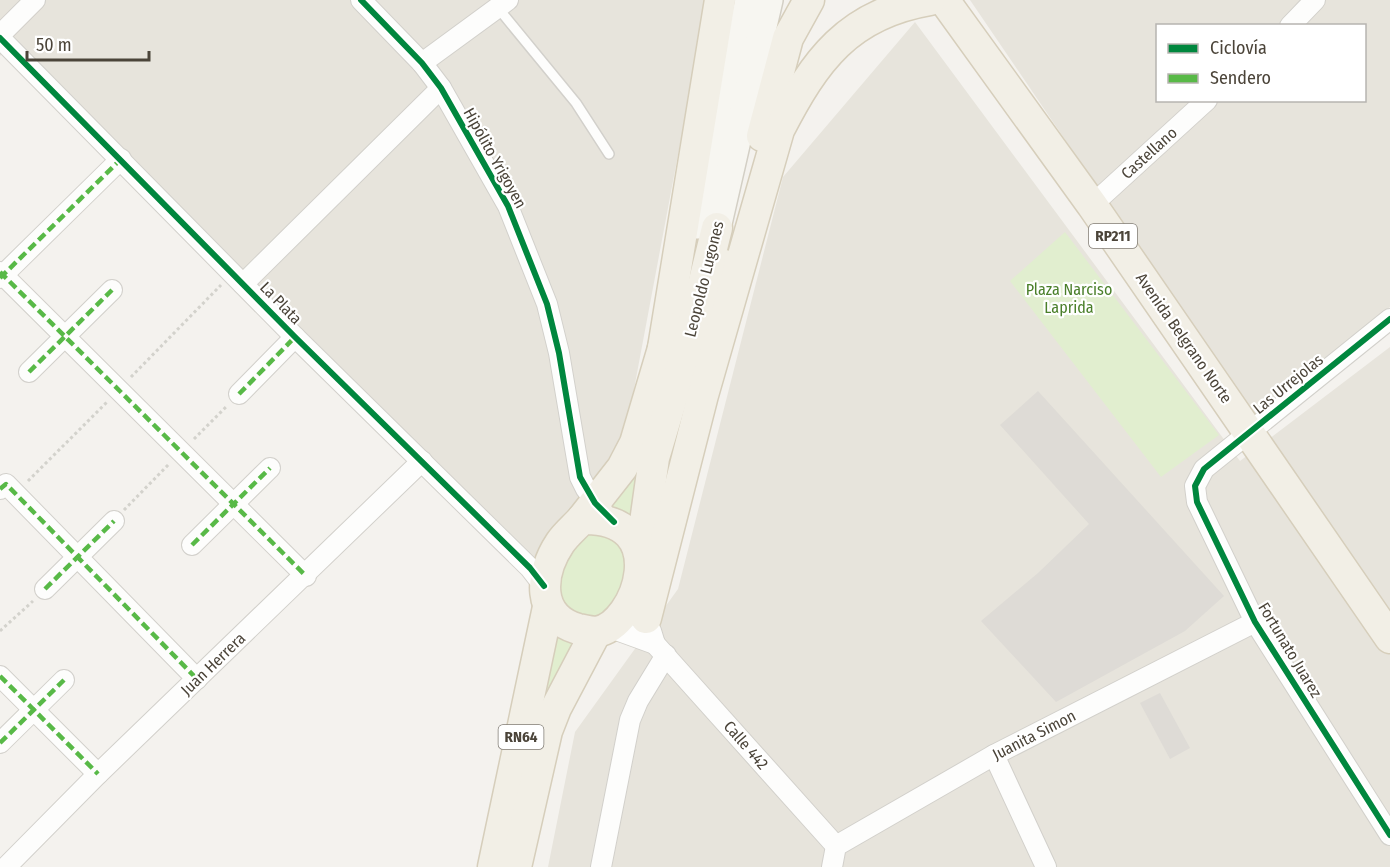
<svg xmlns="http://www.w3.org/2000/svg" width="1390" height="867" font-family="'Fira Sans Condensed',sans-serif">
<rect width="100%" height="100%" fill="#f4f2ee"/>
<g fill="#e7e4dc" fill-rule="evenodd">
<path d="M 0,0 L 707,0 L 622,453 L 534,560 L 4,52 L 0,56 Z"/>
<path d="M 970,0 L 1390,0 L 1390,307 L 1253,416 ZM 1158,26 L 1364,26 L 1364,100 L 1158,100 Z"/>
<path d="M 915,22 L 1240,461 L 1390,347 L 1390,867 L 548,867 L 575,732 L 678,589 L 783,177 Z"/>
</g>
<g fill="#e1eecf">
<path d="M 1065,232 L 1219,435 L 1161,477 L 1010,281 Z"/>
<path d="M 648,446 L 636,522 L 608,507 Z"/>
<path d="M 590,532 L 610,533 L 623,545 L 627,561 L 622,592 L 605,614 L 589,618 L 573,614 L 562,601 L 557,574 L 577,538 Z"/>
<path d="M 556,634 L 575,642 L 534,730 Z"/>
</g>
<g fill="#dedbd6">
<path d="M 1038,391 L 1224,596 L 1185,631 L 1056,702 L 981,621 L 1038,573 L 1089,524 L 1000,425 Z"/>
<path d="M 1160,693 L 1190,748 L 1170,759 L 1140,703 Z"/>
</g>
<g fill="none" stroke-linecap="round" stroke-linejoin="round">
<defs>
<path id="service" d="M 498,8 L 576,103 L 609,154"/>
<g id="minor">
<path d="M 361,0 L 422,63 L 441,88 L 508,206 L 547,304 L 559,353 L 580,477 L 586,489 L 602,510"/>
<path d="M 1290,26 L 1315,0"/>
<path d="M 0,35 L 35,0"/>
<path d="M 0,38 L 295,337 L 530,568 L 544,586"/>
<path d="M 422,63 L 508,0"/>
<path d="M 1092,205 L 1207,100"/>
<path d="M 0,272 L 306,576"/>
<path d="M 0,278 L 121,159"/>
<path d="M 243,284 L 441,88"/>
<path d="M 1390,319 L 1204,469 L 1195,486 L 1197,502 L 1255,622 L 1390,835"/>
<path d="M 29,372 L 112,290"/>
<path d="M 239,394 L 295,337"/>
<path d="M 0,489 L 6,484 L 197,679"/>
<path d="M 192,545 L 270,468"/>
<path d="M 45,589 L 114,521"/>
<path d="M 608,627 L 655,644 L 651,631"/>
<path d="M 655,644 L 836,846"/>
<path d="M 0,676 L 98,774"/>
<path d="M 0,743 L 64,680"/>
<path d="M 994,755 L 1046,867"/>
<path d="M 6,867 L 98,774 L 422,461"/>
<path d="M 601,867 L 630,720 L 638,701 L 666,655"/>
<path d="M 832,867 L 836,846 L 994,755 L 1255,622"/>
</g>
<g id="secondary">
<path d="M 698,225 L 749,0"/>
<path d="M 717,228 L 769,0"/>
</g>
<g id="primary">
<path d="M 944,0 L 1092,205 L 1390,638"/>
<path d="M 762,136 L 788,38 L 809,0"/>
<path d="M 689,342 L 724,265"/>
<path d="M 663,348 L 720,0"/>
<path d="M 582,519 C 675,516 638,626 596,632 C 592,632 583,630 578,629 C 535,617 540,573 560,543 C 566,534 575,527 582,519 Z"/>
<path d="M 582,519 L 622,468 L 635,443 L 669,328"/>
<path d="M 640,558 L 654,458 L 689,342 L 717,228"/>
<path d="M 646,618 L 703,395 L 779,130 C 815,60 848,14 930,0"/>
<path d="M 493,867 L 548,607"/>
<path d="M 516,867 L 547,731 L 556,708 L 596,632"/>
</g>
</defs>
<use href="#service" stroke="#d2d0cb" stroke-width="12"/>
<use href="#minor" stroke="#d2d0cb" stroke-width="22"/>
<use href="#secondary" stroke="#d3cfc5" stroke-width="30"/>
<use href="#primary" stroke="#d6cebb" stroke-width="33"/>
<g stroke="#d3d2cc" stroke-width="3" stroke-dasharray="3 3" stroke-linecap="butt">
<path d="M 131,377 L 221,285"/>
<path d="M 194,439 L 227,406"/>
<path d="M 28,481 L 108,401"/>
<path d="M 124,510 L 170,463"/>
<path d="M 0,631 L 33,601"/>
</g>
<use href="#service" stroke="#fdfdfc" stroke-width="9"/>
<use href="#minor" stroke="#fdfdfc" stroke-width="20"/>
<use href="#secondary" stroke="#f7f6f1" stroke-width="27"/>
<use href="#primary" stroke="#f2efe6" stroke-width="30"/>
<g stroke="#58b947" stroke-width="4.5" stroke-dasharray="9 4.5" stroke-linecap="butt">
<path d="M 0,272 L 306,576"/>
<path d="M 0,278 L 121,159"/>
<path d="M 29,372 L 112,290"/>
<path d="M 239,394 L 295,337"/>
<path d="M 0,489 L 6,484 L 197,679"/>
<path d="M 192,545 L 270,468"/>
<path d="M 45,589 L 114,521"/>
<path d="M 0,676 L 98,774"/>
<path d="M 0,743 L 64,680"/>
</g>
<defs>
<g id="cycleway">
<path d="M 361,0 L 422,63 L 441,88 L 508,206 L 547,304 L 559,353 L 580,477 L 595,503 L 614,522"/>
<path d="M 0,38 L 295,337 L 530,568 L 544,586"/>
<path d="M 1390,319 L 1204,469 L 1195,486 L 1197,502 L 1255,622 L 1390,835"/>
</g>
</defs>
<use href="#cycleway" stroke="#fff" stroke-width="10"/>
<use href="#cycleway" stroke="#00873e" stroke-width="6"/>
</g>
<g text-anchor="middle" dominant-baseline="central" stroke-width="4.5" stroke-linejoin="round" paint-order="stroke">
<g fill="#fff" stroke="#817c74" stroke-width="1.5">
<rect x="1089" y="224" width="48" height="24" rx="4.5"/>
<rect x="498.5" y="725" width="45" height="24" rx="4.5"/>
</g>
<g font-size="15" font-weight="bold" fill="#4b4439">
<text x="1113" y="236">RP211</text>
<text x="521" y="737">RN64</text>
</g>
<g font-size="16" fill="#4b4439" stroke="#fff">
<text transform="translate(1149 153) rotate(-42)">Castellano</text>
<text transform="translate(495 158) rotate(61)">Hipólito Yrigoyen</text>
<text transform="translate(704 279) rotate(-76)">Leopoldo Lugones</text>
<text transform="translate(281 303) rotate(46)">La Plata</text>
<text transform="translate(1184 338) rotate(55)">Avenida Belgrano Norte</text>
<text transform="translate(1288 384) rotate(-39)">Las Urrejolas</text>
<text transform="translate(1290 650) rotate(59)">Fortunato Juarez</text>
<text transform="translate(213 664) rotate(-44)">Juan Herrera</text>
<text transform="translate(1034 735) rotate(-27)">Juanita Simon</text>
<text transform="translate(746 745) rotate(49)">Calle 442</text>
</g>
<g font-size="16" fill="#4a7f2a" stroke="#fff">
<text x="1069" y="289">Plaza Narciso<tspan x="1069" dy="18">Laprida</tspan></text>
</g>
</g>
<rect x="1156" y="24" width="210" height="78" fill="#ffffff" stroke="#b7b4b0" stroke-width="1.5"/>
<rect x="1168" y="44" width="30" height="9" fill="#00873e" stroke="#b7b4b0" stroke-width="1.5"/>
<text x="1210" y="54" font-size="18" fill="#4b4439">Ciclovía</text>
<rect x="1168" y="74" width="30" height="9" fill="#58b947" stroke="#b7b4b0" stroke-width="1.5"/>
<text x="1210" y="84" font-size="18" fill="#4b4439">Sendero</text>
<path d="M27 51v9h122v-9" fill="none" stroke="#4b4439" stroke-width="3"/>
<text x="36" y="51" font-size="18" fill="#4b4439" stroke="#ffffff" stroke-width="4.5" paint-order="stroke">50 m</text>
</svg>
